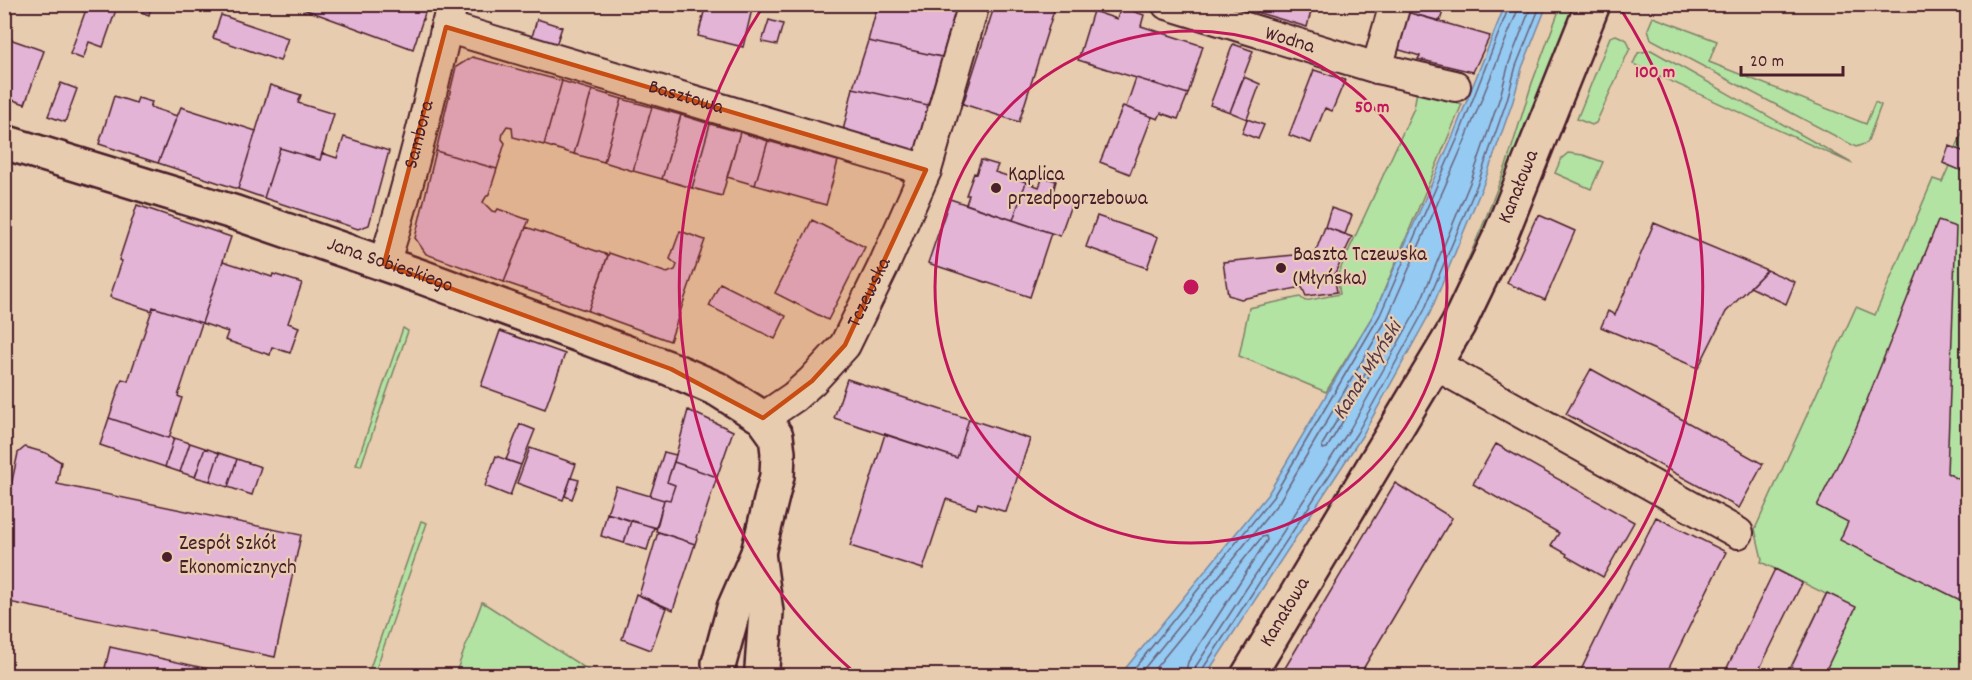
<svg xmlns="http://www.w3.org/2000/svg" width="1972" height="680" viewBox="0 0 1972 680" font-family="Dekko,sans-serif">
	<rect width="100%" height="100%" fill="#e8ccaf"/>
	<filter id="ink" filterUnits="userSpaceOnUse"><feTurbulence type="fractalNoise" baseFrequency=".0167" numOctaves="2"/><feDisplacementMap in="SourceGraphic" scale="12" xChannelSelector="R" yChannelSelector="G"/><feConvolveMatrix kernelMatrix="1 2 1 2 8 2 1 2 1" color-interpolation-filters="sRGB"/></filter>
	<g filter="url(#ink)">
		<!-- green -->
		<path fill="#b2e3a3" stroke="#7e8167" stroke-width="1.5" d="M1561 5H1574L1514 160 1463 278 1464 269 1485 220 1507 163 1532 83Z
			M1653 17 1717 41 1709 62 1866 124 1875 102 1881 105 1867 143 1856 147 1651 39 1648 29Z
			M1616 35 1627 40 1630 48 1596 123 1592 125 1577 119 1610 37Z
			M1651 50 1853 164 1633 64 1638 53Z
			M1417 91 1462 104 1375 312 1326 392 1239 356 1249 308 1300 297 1305 301 1340 294 1337 276 1414 108Z
			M1967 121V675H1787L1826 594 1761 562 1762 559 1755 529 1856 307 1875 315 1933 179 1942 182 1949 166 1943 163 1949 146 1956 148Z
			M1568 153 1583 155 1603 162 1591 189 1555 173 1561 159Z
			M403 328 408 331 361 466 356 465Z
			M421 521 427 523 375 672 369 671Z
			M482 602 596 675H455Z"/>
		<!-- water -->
		<path fill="#95caf2" stroke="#7786a2" stroke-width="1.5" d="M1505 5H1547L1522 68 1513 101 1484 183 1430 313 1362 436 1206 675H1120L1268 494 1375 312 1454 133Z"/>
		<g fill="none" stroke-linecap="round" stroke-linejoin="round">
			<!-- shore -->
			<path stroke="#68637b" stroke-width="1.5" d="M1367 371 1370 372V375L1327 448 1323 449 1322 445Z
				M1128 676 1273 497 1380 315 1459 135 1510 4
				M1138 676 1279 502 1387 319 1466 138 1517 12V4
				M1149 676 1262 537 1266 536 1267 540 1188 662 1185 676
				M1194 676 1196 666 1350 429 1418 308 1472 178 1500 97 1509 63 1532 4
				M1201 676 1202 670 1357 433 1424 311 1479 180 1507 100 1516 66 1541 4"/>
		</g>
		<!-- building -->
		<path fill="#e4b4d6" stroke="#4a1f2b" stroke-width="1.5" d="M88 4H118L103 47 89 42 83 59 70 54Z
			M120 4H152L149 15Z
			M290 4H428L413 49Z
			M706 4 753 5 743 47 698 36Z
			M878 4H958L942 57 868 41Z
			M995 4H1056L1019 122 963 104Z
			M1229 4H1313L1307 27Z
			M1405 4H1445L1440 21 1403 11Z
			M1121 7 1144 15 1141 26 1203 46 1188 94 1078 60 1093 11 1117 19Z
			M1403 11 1490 36 1473 72 1418 59 1420 56 1393 48Z
			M221 15 288 38 280 61 213 38Z
			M537 19 562 27 556 45 532 37Z
			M769 20 783 24 777 45 762 42Z
			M4 37 44 51 25 104 4 97Z
			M868 41 942 57 928 105 853 88Z
			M1233 44 1253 51 1230 112 1210 105Z
			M472 57 562 81 544 145 513 137 512 127 507 126 503 132 502 139 505 143 497 169 436 151 456 67Z
			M1314 70 1345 80 1332 111 1325 108 1311 143 1289 135Z
			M1244 77 1260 84 1247 119 1230 112Z
			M1136 78 1188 94 1178 119 1161 113 1158 119 1126 107Z
			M562 81 592 90 574 154 544 145Z
			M61 83 77 89 65 122 48 116Z
			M270 85 301 95 298 103 334 114 320 160 280 148 264 198 238 189Z
			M853 88 928 105 916 152 842 135Z
			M592 90 622 99 604 162 574 154Z
			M114 96 136 103 138 98 152 102 150 107 177 116 158 163 99 144Z
			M622 99 652 107 633 171 604 162Z
			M1123 106 1152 117 1130 174 1100 162Z
			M181 107 256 131 238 189 158 163Z
			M652 107 681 115 662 179 633 171Z
			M681 115 710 124 692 188 662 179Z
			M1247 119 1264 125 1258 139 1242 133Z
			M710 124 740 132 722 196 692 188Z
			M740 132 768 141 755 185 727 177Z
			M344 137 389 151 369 225 358 229 264 198 280 148 320 160 322 153 337 158Z
			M768 141 838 161 826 205 755 185Z
			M1949 146 1968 153 1962 171 1943 163Z
			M436 151 497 169 489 194 486 197 483 202 492 211 496 212 498 209 529 220 504 282 426 254 415 238Z
			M981 160 998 165 995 172 1026 182 1013 220 966 204 969 195H966L974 173 976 174Z
			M1043 177 1056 181 1053 192 1073 199 1060 236 1013 220 1026 182 1039 187Z
			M950 199 1051 233 1030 297 928 263Z
			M137 205 231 237 202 323 153 307 152 311 110 297 122 261 119 260Z
			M1331 208 1352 215 1345 234 1325 227Z
			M1539 215 1575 231 1545 300 1507 283 1536 218 1537 219Z
			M1097 216 1158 237 1147 268 1086 247Z
			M812 220 865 247 828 320 775 293Z
			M1938 221 1956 227 1947 473 1968 484V594L1964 602 1840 540 1848 522 1817 506 1856 428Z
			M1654 223 1767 270 1726 312 1698 368 1601 327 1608 311 1615 315Z
			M526 227 608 255 588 311 504 282Z
			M1325 227 1352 237 1334 275 1337 292 1306 296 1302 287 1241 299 1228 295 1223 262 1315 253Z
			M680 231 705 240 670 341 588 311 609 253 667 273 675 270 677 265 670 259Z
			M223 261 272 277 273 274 302 283 288 323 299 327 290 353 272 347 270 355 225 340 228 332 202 323Z
			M1767 270 1795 282 1786 304 1750 287Z
			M720 283 786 316 775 339 709 306Z
			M153 307 202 323 178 396 182 398 169 438 109 418 122 379 128 381Z
			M500 331 565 354 545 409 481 386Z
			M1591 369 1763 464 1739 508 1566 414Z
			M847 379 969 419 957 458 834 418Z
			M688 410 733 431 717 477 674 462Z
			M109 418 169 438 170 436 174 438 165 467 100 445Z
			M969 419 1030 439 1006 512 978 503 976 509 946 499 923 569 850 546 885 434 957 458Z
			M520 424 535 430 521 465 506 460Z
			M174 438 190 443 180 472 165 467Z
			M190 443 205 448 195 477 180 472Z
			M1496 444 1634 522 1603 577 1566 556 1567 554 1551 545 1559 533 1473 484Z
			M25 447 46 453 61 462 57 484 301 535 275 657 4 601V485L11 486 18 453Z
			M205 448 219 453 210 481 195 477Z
			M530 448 576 464 563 500 517 483Z
			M664 452 676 455 667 482 675 485 670 500 665 499 664 500 650 496Z
			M219 453 237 459 228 487 210 481Z
			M496 456 521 465 510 496 485 486Z
			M237 459 261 467 252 495 228 487Z
			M674 462 717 477 695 544 656 531 664 500 665 499 670 500 675 485 667 482Z
			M571 478 579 480 572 499 565 496Z
			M1395 483 1452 518 1359 676H1286L1282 673Z
			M616 486 664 500 656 528 607 513Z
			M607 513 631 521 624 543 601 536Z
			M1656 517 1726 552 1665 676H1578Z
			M631 521 654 527 647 550 624 543Z
			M658 532 695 544 673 610 639 595Z
			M1775 569 1802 583 1756 676H1723Z
			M1827 593 1856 607 1823 676H1787Z
			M636 594 666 608 651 650 622 639Z
			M110 647 213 670 212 676H137L105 668Z"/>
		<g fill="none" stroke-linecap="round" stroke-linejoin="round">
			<!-- street casing -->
			<g stroke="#4a1f2b" stroke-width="34">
				<g id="street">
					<path id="s1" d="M1167 4 1377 68 1455 86"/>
					<path id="s2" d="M446 27 926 170"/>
					<path d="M1377 68 1395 4"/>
					<path id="s3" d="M384 264C411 179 432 91 452 4"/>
					<path d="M1436 365 1738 533"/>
					<path id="s4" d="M763 418 794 397 812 381 845 345 884 265 926 170 974 4"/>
				</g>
			</g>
			<!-- secondary casing -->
			<g stroke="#4a1f2b" stroke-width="38">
				<g id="secondary">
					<path id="s5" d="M4 142 236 213 422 277 671 369 717 389 763 418 776 436 778 453 777 476 758 553 734 608 719 663"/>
					<path d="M758 553 766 612 762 668"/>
					<path id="s6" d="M1248 676 1458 325 1499 239 1593 4"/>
				</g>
			</g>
			<!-- street -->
			<use href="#street" stroke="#e8ccaf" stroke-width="30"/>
			<!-- secondary -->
			<use href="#secondary" stroke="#e8ccaf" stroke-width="33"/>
		</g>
	</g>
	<!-- marked area -->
	<path fill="#c84d12" fill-opacity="0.2" stroke="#c84d12" stroke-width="4.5" stroke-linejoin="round" d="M446 27 926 170 845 345 812 381 763 418 671 369 384 264Z"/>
	<!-- distance rings -->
	<g fill="none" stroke="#c2185b" stroke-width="3">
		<circle cx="1191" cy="287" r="256"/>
		<path d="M855 673A512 512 0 0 1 762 8M1620 8A512 512 0 0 1 1527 673"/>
	</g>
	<!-- markers -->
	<g fill="#4a1f2b" stroke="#e8ccaf" stroke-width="2">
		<circle cx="996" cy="188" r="6"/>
		<circle cx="1281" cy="268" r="6"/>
		<circle cx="167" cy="557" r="6"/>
	</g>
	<g text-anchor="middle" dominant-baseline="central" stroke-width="4.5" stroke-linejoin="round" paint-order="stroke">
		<!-- street labels -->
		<g font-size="21" fill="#4a1f2b" stroke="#e8ccaf">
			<text stroke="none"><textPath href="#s1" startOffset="128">Wodna</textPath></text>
			<text stroke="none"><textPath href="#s2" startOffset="250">Basztowa</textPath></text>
			<text stroke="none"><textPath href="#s3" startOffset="134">Sambora</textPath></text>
			<text stroke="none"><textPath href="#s6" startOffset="560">Kanałowa</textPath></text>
			<text stroke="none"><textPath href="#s5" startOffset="405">Jana Sobieskiego</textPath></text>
			<text stroke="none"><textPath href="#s4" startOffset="168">Tczewska</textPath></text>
			<text stroke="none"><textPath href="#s6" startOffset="74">Kanałowa</textPath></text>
		</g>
		<!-- poi labels -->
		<g font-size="21" fill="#4a1f2b" stroke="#e8ccaf" text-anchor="start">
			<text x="1008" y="176">Kaplica<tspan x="1008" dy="24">przedpogrzebowa</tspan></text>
			<text x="1293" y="256">Baszta Tczewska<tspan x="1293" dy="24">(Młyńska)</tspan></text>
			<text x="179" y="545">Zespół Szkół<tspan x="179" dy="24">Ekonomicznych</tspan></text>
		</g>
		<!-- water labels -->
		<g font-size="22" font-style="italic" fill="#553949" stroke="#e8ccaf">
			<text transform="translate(1368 371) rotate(-58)">Kanał Młyński</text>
		</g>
	</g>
	<circle cx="1191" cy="287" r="9" fill="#c2185b" stroke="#e8ccaf" stroke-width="3"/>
	<g font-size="18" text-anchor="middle" font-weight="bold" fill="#c2185b" stroke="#e8ccaf" stroke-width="4.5" stroke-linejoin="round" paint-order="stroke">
		<text x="1655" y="77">100 m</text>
		<text x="1372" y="112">50 m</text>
	</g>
	<!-- margin -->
	<rect width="1972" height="680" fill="none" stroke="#e8ccaf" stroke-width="24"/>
	<rect x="12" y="12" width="1948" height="656" fill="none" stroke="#4a1f2b" stroke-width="2" filter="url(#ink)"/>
	<!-- scale -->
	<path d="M1741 66v9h102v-9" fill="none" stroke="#4a1f2b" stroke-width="3"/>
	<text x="1750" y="66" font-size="18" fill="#4a1f2b" stroke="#e8ccaf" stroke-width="4.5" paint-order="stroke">20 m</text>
</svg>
